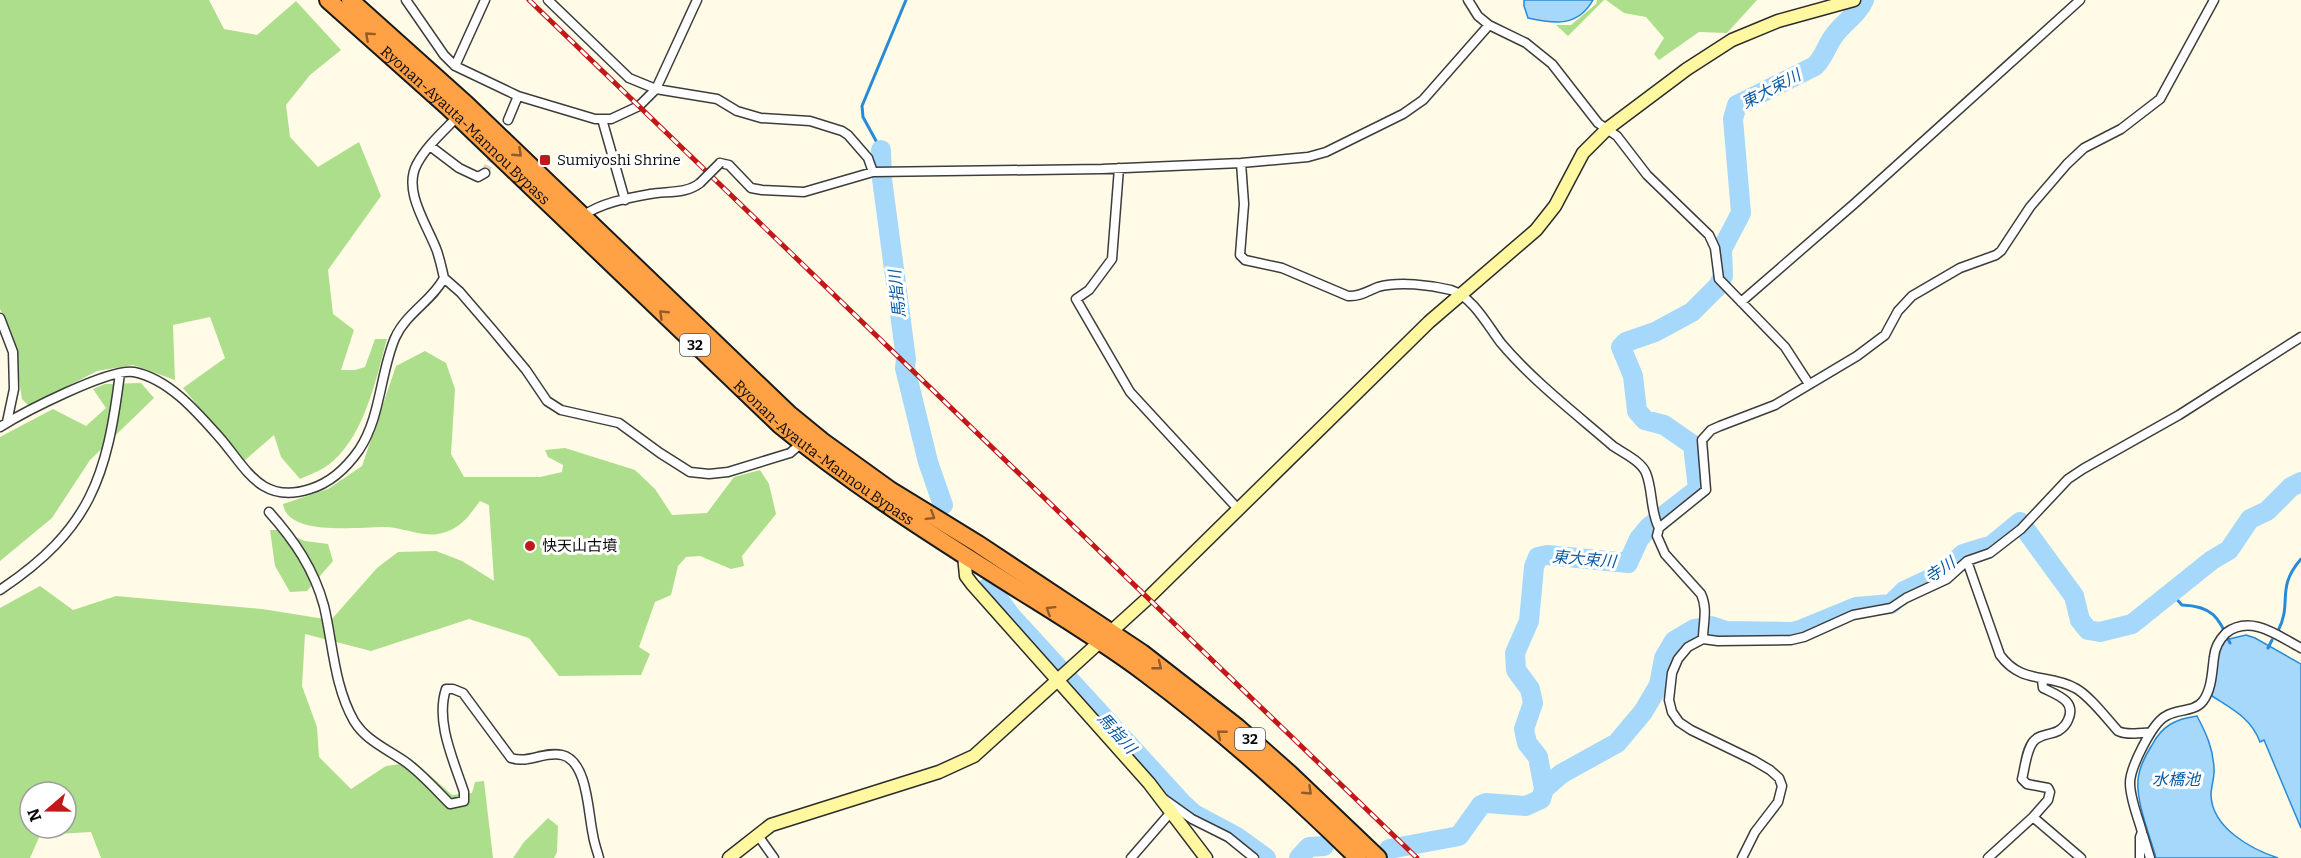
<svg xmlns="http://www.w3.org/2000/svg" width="2301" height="858" viewBox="0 0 2301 858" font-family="Bitter,'Noto Sans JP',serif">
	<rect width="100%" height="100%" fill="#fffbe6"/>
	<!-- forest -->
	<path fill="#adde8b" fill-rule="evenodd" d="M0 0H209L224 29 257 35 296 1 341 50 310 75 286 105 290 137 318 167 359 142 381 196 328 270 333 314 354 330 341 370H355L365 367 375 339H387C376 379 365 433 333 461 325 469 311 474 300 479L281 457 274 435 244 461 183 388 225 358 210 317 173 325 175 380 133 365 97 371 29 406 22 399 12 334 0 309Z
		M1597 0H1604L1568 36 1556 25H1571L1596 4Z
		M1606 0H1757L1727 33 1699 32 1659 60 1654 54 1664 38 1646 17 1624 13Z
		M425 351 446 363 455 389 451 454 464 477H540L562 472 563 465 548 457 545 450 565 448 635 470 655 489 672 515 707 513 734 477 760 470 769 484 776 514 742 556 744 566 731 569 700 556 686 557 678 566 671 595 655 602 639 647 650 654 641 675 559 676 529 638 469 619 371 651 305 634 302 686 317 727 319 757 351 789 386 766 415 762 452 795 472 793 475 782 484 781 493 858H101L91 832 40 835 30 858H0V608L40 586 73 610 116 596 262 609 331 620 377 568 398 552 436 551 462 561 494 581 489 505 480 501C467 518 461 529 438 534 425 537 402 528 387 527 362 526 288 538 283 504L328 489 362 466 396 366ZM30 792H66V828H30Z
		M141 383 154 398 90 460 52 518 0 561V437L53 409 86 426 106 408 93 389 105 384Z
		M270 530H278L305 541 328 544 333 561 307 591 290 592 275 566Z
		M548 818 558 826 557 852 554 858H513L524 842Z"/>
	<!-- water -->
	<path fill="#a6d8fb" stroke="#278bd8" stroke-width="1.5" d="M1524 0H1593C1578 27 1555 24 1528 18L1524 6Z
		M2246 635 2255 638 2301 664V828L2264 740 2260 742C2251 718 2232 709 2212 696L2219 649 2225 640Z
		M2197 716C2206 733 2213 748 2214 768 2215 777 2211 786 2211 795 2212 828 2251 849 2278 858H2156C2150 836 2136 802 2138 780 2139 767 2145 756 2152 745 2162 726 2175 719 2197 716Z"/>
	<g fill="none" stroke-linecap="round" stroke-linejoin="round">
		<!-- stream -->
		<path stroke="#278bd8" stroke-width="3" d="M881 150 863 117 862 106 906 0
			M2171 593 2182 605C2212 606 2219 617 2230 643
			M2278 631C2293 602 2275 589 2301 559
			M2268 648 2272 640"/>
		<!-- river -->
		<path stroke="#a6d8fb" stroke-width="20" d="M881 150 882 179 906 359 905 368 928 462 943 505
			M989 586 1011 616 1182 803 1194 814 1237 837 1266 858
			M1544 789 1561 774 1617 743 1643 712 1659 685 1664 658 1674 641 1694 629 1711 626 1726 631 1792 632 1800 630 1856 607 1891 604 1904 591 1940 574 1963 554 1992 545 2020 522 2074 596 2080 620 2088 630 2100 632 2132 624 2212 560 2229 550 2250 519 2267 511 2291 487 2301 482
			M1389 849 1459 836 1481 805 1486 803 1526 806 1541 799 1544 789 1538 757 1527 743 1524 729 1533 703 1530 689 1516 670 1515 653 1529 621 1534 567 1538 557 1547 555 1628 563 1639 539 1649 527 1698 489 1693 445 1664 425 1645 420 1637 411 1633 376 1621 347 1626 342 1655 332 1692 312 1718 286 1723 276 1722 249 1741 213 1733 119 1737 105 1815 66C1824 57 1826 47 1833 37 1842 23 1857 16 1864 0
			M1299 858 1309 847 1324 846"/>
		<!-- street-tunnel -->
		<path stroke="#dad7c5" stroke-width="8" stroke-dasharray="8 4" stroke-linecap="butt" d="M485 173 495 151"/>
		<!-- street casing -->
		<g stroke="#3d3d3d" stroke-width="11">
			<path id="street" d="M406 0 444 55 455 66
				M485 0 455 66 518 96 595 119H611L639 106 656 89 697 0
				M548 0 629 78 656 89 717 99 737 111 761 118 810 121 842 131 848 135 868 158 873 172
				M1468 0 1478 16 1489 25 1526 43 1552 64 1598 123 1617 136 1647 175 1709 235 1715 248 1719 279 1785 347 1809 384
				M602 119 625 200
				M508 120 518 96
				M430 146 459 168 478 177 485 173
				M720 163 729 165 751 188 762 190 804 192 873 172 1102 169 1241 163 1308 157 1326 152 1403 114 1423 100 1489 25
				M1241 163 1244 204 1240 255 1245 260 1282 268 1348 296C1359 297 1368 291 1378 287 1399 281 1430 285 1451 290 1473 297 1488 326 1501 343 1534 382 1575 413 1613 446 1623 453 1641 461 1646 473 1653 490 1650 511 1659 528
				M1119 168 1112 259 1089 290 1076 299 1130 392 1238 509
				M583 216C600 203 628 198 650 194 667 191 686 194 700 183
				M444 278 460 292 491 328 526 370 547 401 561 410 619 423 660 453 690 472 709 474 728 472 790 453 803 442
				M1741 302 1854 204 2080 0
				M0 318 13 352 14 389 7 422
				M0 427C24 412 109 368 134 372 169 379 197 412 220 438 246 468 261 505 310 489 330 483 347 467 359 450 381 417 380 373 395 338 406 313 432 301 444 278 442 269 440 260 437 251 428 226 402 191 417 164 427 145 445 130 459 115
				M269 512C294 540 314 569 324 606 333 644 334 686 354 721 366 741 389 750 407 763 423 775 436 790 450 804L464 801V792C454 761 435 722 446 689H453L463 693 511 758C529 764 544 751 562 755 588 761 588 814 593 835 594 843 597 850 599 858
				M1967 561 2000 655C2022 685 2048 673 2075 688 2089 695 2107 719 2118 731 2128 736 2139 732 2150 733
				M0 590C91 529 107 477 120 373
				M1703 639C1703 623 1708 609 1701 594L1665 554 1657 536 1659 528 1706 490 1702 440 1711 430 1720 426 1775 405 1857 356 1885 335 1898 311 1912 296 1960 268 1996 255 2001 251 2030 207 2067 164 2084 148 2121 129 2160 99 2214 0
				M1164 799 1192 819 1228 837 1254 858
				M2033 817 2048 800 2050 792 2048 788 2027 784 2022 779C2025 768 2026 751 2033 742 2039 734 2050 735 2058 731 2063 728 2066 725 2068 720 2077 701 2057 695 2043 688L2042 680
				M757 834 774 858
				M2143 835 2150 858
				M1131 858 1171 812
				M1742 858 1755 832 1778 802 1782 786 1779 778 1770 770 1753 760 1691 730 1679 722 1672 712 1669 700 1672 673 1678 659 1688 647 1703 639 1718 641 1791 640 1804 637 1853 615 1891 608 1906 598 1947 579 1967 561 1990 553 2021 529 2068 479 2083 469 2179 415 2301 337
				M1988 858 2033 817 2081 858
				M2140 858V837L2142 832C2138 817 2130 799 2130 783 2130 768 2152 723 2166 716 2177 709 2195 712 2203 701 2212 689 2212 671 2214 657 2215 647 2219 640 2226 633 2251 614 2278 636 2301 648"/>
		</g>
		<!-- secondary casing -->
		<g stroke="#2c2c2c" stroke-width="15">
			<path id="secondary" d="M964 555 966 576 972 584 1149 783 1206 858
				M729 858 771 825 939 772 974 756 1147 599 1429 322 1536 230 1555 206 1583 153 1607 129 1687 69 1732 40 1778 21 1854 0"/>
		</g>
		<!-- highway casing -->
		<g stroke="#1b1b1b" stroke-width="20">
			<g id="highway">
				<path id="s1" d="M328 0 448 107 780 425C852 484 930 534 1008 583 1054 612 1101 640 1145 673 1220 729 1291 792 1358 858"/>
				<path d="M350 0 467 105 789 414 822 441 890 490 978 544 1142 653 1237 727 1290 774 1378 858"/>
			</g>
		</g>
		<!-- street -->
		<use href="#street" stroke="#fff" stroke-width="8"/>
		<!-- secondary -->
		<use href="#secondary" stroke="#fff8a1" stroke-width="12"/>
		<!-- highway -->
		<use href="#highway" stroke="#ffa144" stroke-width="16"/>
		<!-- rail casing -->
		<g stroke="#c31819" stroke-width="5">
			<path id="rail" d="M529 0 1417 858"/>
		</g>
		<!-- rail -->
		<use href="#rail" stroke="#fff" stroke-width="3" stroke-dasharray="9" stroke-linecap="butt"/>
		<!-- street-bridge casing -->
		<g stroke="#3d3d3d" stroke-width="11" stroke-linecap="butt">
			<path id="street-bridge" d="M700 183 720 163"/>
		</g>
		<!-- street-bridge -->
		<use href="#street-bridge" stroke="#fff" stroke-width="8"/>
	</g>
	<!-- one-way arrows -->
	<defs><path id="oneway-chevron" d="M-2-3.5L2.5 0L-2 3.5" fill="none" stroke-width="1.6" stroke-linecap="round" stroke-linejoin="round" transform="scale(1.5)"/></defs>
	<g stroke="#915d2a">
		<use href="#oneway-chevron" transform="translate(369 36) rotate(-138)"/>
		<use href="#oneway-chevron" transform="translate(518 153) rotate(43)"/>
		<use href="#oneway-chevron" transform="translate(663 314) rotate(-136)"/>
		<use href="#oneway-chevron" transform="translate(931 516) rotate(32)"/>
		<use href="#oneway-chevron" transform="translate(1050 610) rotate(-148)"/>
		<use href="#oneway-chevron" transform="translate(1158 666) rotate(38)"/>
		<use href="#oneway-chevron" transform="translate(1221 734) rotate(-141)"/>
		<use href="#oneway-chevron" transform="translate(1308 791) rotate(43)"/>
	</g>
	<!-- markers -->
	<g fill="#c31819" stroke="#fff" stroke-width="2">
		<rect x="539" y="154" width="12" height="12" rx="3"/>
		<circle cx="530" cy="546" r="6"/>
	</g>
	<g text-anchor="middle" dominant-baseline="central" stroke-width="6" stroke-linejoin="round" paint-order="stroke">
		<!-- shield labels -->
		<g fill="#fff" stroke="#545454" stroke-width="1.5">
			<rect x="680" y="334" width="30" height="22" rx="4.5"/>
			<rect x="1235" y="728" width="30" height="22" rx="4.5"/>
		</g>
		<g font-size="14" font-weight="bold" fill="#0a0a0a">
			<text x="695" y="345">32</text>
			<text x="1250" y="739">32</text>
		</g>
		<!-- street labels -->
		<g font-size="15" fill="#0a0a0a" stroke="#fff">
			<text stroke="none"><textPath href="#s1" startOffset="186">Ryonan-Ayauta-Mannou Bypass</textPath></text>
			<text stroke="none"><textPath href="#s1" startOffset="672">Ryonan-Ayauta-Mannou Bypass</textPath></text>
		</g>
		<!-- poi labels -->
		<g font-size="15" fill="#0a0a0a" stroke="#fff" text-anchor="start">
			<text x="557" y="160">Sumiyoshi Shrine</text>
			<text x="542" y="546">快天山古墳</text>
		</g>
		<!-- water labels -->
		<g font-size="16" font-style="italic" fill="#0b5ba4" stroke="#fff">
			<text transform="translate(1771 89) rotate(-28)">東大束川</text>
			<text transform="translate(897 294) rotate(-96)">馬指川</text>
			<text transform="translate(1584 559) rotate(5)">東大束川</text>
			<text transform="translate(1940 570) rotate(-34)">寺川</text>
			<text transform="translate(1117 733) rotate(48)">馬指川</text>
			<text x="2176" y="779">水橋池</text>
		</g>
	</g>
	<!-- north arrow -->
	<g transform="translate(48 810) rotate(250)"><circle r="28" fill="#ffffff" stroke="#9d9d9d" stroke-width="1.5"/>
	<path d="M0-4.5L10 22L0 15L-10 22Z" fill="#c31819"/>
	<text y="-9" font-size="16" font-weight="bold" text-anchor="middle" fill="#0a0a0a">N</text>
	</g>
</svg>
